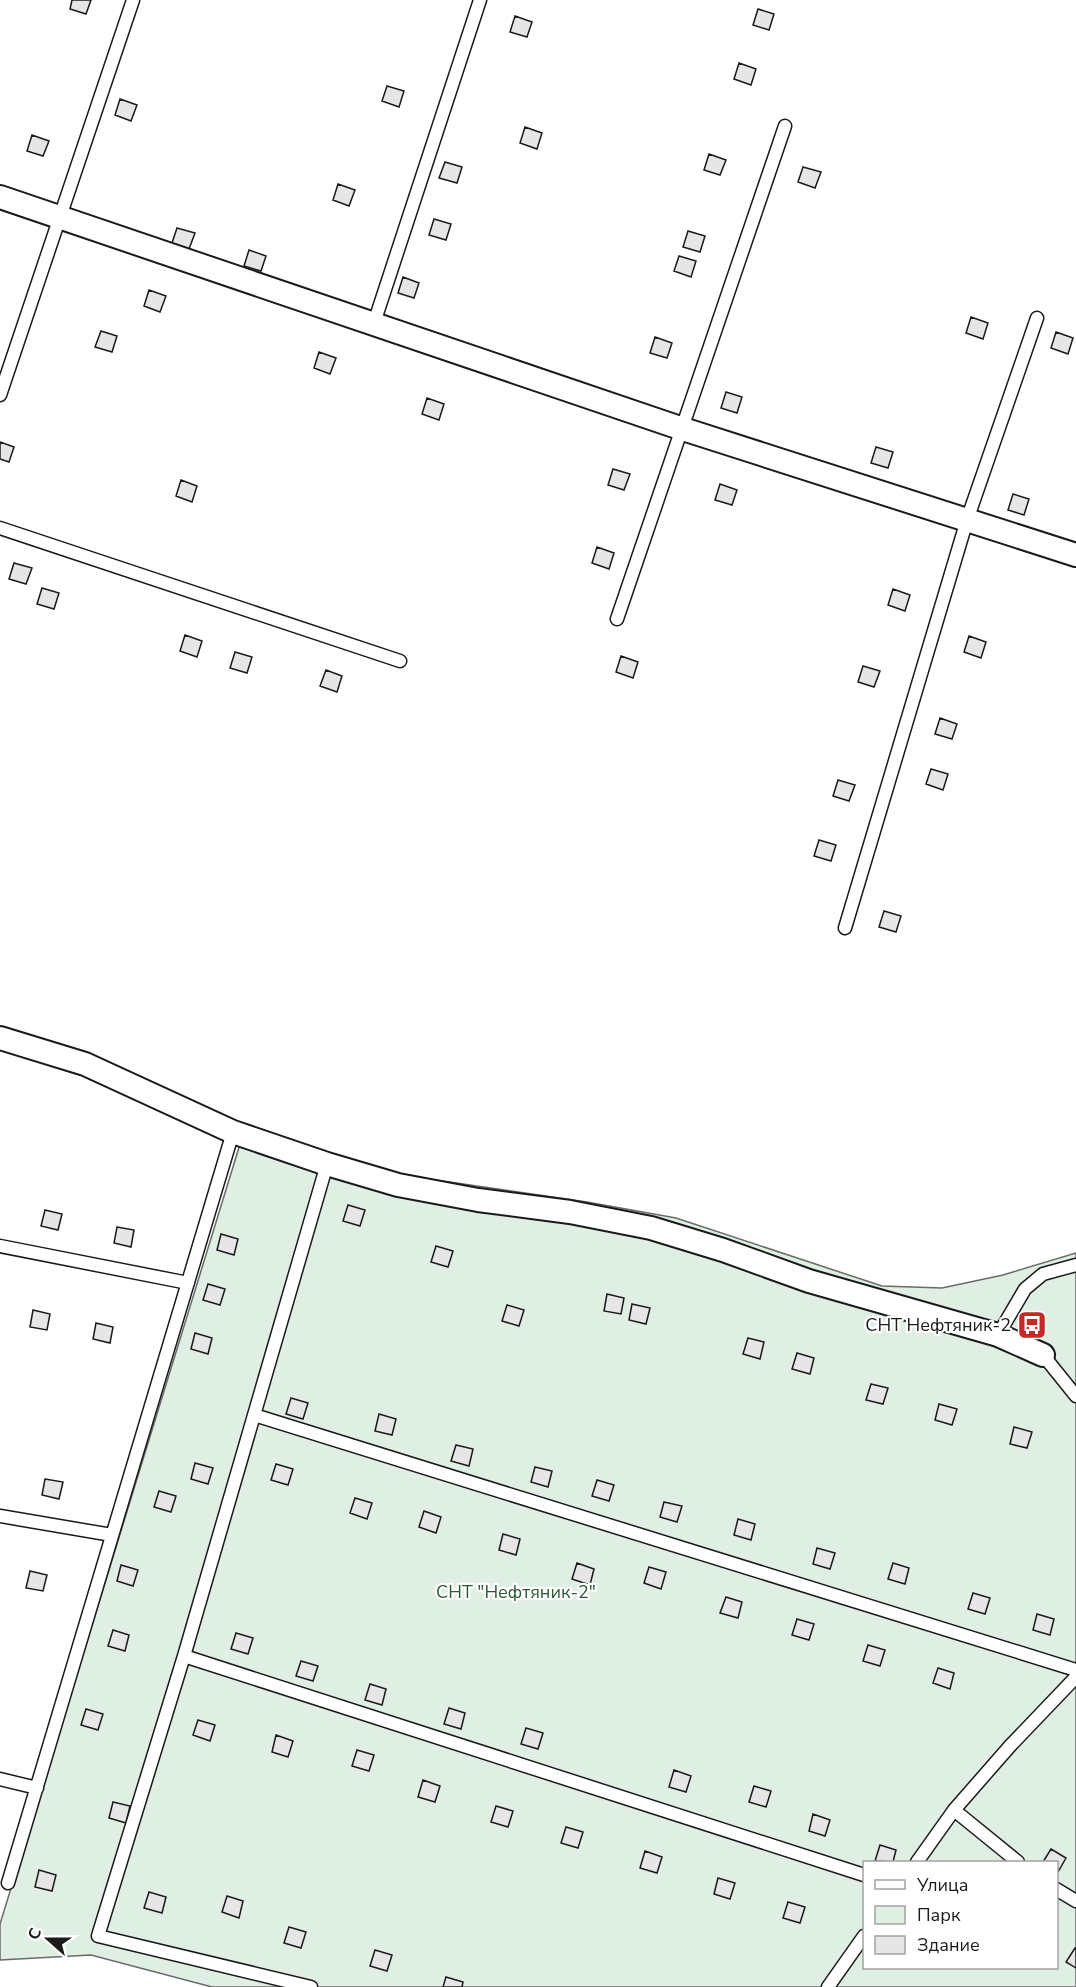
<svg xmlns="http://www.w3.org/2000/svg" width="1076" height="1987" viewBox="0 0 1076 1987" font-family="'Nunito Sans',sans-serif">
	<rect width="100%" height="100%" fill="#fff"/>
	<!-- green -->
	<path fill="#e0efe3" stroke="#6a6a6a" stroke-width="1.5" fill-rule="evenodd" d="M245 1128 401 1175 587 1202 676 1218 882 1286 942 1288 1003 1275 1076 1253V1987H212L91 1955 0 1960V1924ZM864 1862H1056V1968H864Z"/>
	<!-- building -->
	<path fill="#e6e6e6" stroke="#1a1a1a" stroke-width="1.5" d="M72 0H91L86 14 70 9Z
		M758 9 774 14 769 30 753 25Z
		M515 16 532 22 527 37 510 32Z
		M739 63 756 69 751 85 734 79Z
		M387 86 404 91 399 107 382 101Z
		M120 99 137 105 131 121 115 115Z
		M525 127 542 133 537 149 520 143Z
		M32 135 49 141 43 156 27 151Z
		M709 154 726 160 720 175 704 170Z
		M445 162 462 167 457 183 439 178Z
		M803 167 821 172 815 188 798 182Z
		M338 184 355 190 349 206 333 200Z
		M434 219 451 224 446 240 429 235Z
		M177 228 195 233 189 249 172 243Z
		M688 231 705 236 700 252 683 247Z
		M249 250 266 256 261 271 244 266Z
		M679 256 696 261 691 277 674 271Z
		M403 277 419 283 414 298 398 293Z
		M149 290 166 296 160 312 144 306Z
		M971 317 988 323 983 339 966 333Z
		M101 331 117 336 112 352 95 347Z
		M1056 332 1073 338 1068 354 1051 348Z
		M655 337 672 343 667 358 650 353Z
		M319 352 336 358 330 374 314 368Z
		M726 392 742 397 737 413 721 408Z
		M427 398 444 404 439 420 422 414Z
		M0 442 14 447 9 462 0 459Z
		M876 447 893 452 888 468 871 463Z
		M613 469 630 474 624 490 608 485Z
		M181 480 197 486 192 502 176 496Z
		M720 484 737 490 732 505 715 500Z
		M1013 494 1029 499 1024 515 1008 510Z
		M597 547 614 553 609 569 592 563Z
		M14 563 32 568 26 584 9 579Z
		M42 588 59 593 54 609 37 604Z
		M893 589 910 595 905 611 888 605Z
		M185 635 202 641 197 657 180 651Z
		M969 636 986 642 981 658 964 652Z
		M235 652 252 657 247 673 230 668Z
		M621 656 638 662 633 678 616 672Z
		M863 666 880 671 874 687 858 682Z
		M326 670 342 676 337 692 320 686Z
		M940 718 957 724 952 739 935 734Z
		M931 769 948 774 943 790 926 784Z
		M838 780 855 785 849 801 833 796Z
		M819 840 836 845 831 861 814 856Z
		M884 911 901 916 896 932 879 927Z
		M348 1205 365 1210 360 1226 343 1221Z
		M45 1210 62 1214 58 1230 41 1226Z
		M117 1227 134 1230 131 1247 114 1243Z
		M221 1234 238 1239 234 1255 217 1250Z
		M436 1246 453 1251 448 1267 431 1262Z
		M208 1284 225 1289 220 1305 203 1300Z
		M607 1294 624 1298 621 1314 604 1311Z
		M632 1304 650 1308 646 1324 629 1320Z
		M507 1305 524 1310 519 1326 502 1321Z
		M33 1310 50 1314 47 1330 30 1327Z
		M96 1323 113 1327 110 1343 93 1339Z
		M195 1333 212 1338 208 1354 191 1349Z
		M748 1338 764 1342 760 1359 743 1354Z
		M797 1353 814 1358 810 1374 792 1369Z
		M871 1384 888 1388 883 1404 866 1400Z
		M291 1398 308 1403 303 1419 286 1414Z
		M939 1404 957 1409 952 1425 935 1420Z
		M379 1414 396 1419 392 1435 375 1431Z
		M1014 1427 1032 1432 1027 1448 1010 1444Z
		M456 1445 473 1449 469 1466 451 1461Z
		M195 1463 213 1468 208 1484 191 1479Z
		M276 1464 293 1469 288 1485 271 1480Z
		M535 1467 552 1471 548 1487 531 1482Z
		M45 1479 63 1482 59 1499 42 1495Z
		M597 1480 614 1485 609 1501 592 1496Z
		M159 1491 176 1496 171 1512 154 1507Z
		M355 1498 372 1503 367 1519 350 1513Z
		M664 1502 682 1506 677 1522 660 1517Z
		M424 1511 441 1517 436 1533 419 1527Z
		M738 1519 755 1524 751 1540 734 1535Z
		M503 1534 520 1539 516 1555 499 1550Z
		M817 1548 835 1553 830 1569 813 1564Z
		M577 1563 594 1569 590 1585 572 1579Z
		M893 1563 909 1568 905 1584 888 1579Z
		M121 1565 138 1570 133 1586 117 1581Z
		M649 1567 666 1572 661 1589 644 1583Z
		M30 1571 47 1575 43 1591 26 1588Z
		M973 1593 990 1598 985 1614 968 1609Z
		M726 1597 742 1602 738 1618 720 1613Z
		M1037 1614 1054 1619 1050 1635 1033 1630Z
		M797 1619 814 1624 809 1640 792 1635Z
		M113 1630 129 1635 125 1651 108 1646Z
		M236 1633 253 1638 248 1654 231 1649Z
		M868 1645 885 1650 880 1666 863 1661Z
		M301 1661 318 1666 313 1681 296 1676Z
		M938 1668 954 1673 950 1689 933 1683Z
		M370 1684 386 1689 382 1705 365 1700Z
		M449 1708 465 1713 461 1729 444 1724Z
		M86 1709 103 1714 98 1730 81 1725Z
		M198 1720 215 1725 210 1741 193 1735Z
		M526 1728 543 1733 538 1749 521 1744Z
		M276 1735 293 1741 288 1757 272 1752Z
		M357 1750 374 1755 369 1771 352 1766Z
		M674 1770 691 1776 686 1792 669 1787Z
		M423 1780 440 1786 435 1802 418 1797Z
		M754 1786 771 1791 766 1807 749 1802Z
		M113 1802 130 1806 126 1823 109 1818Z
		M496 1806 513 1811 508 1827 491 1822Z
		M813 1814 830 1820 825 1836 809 1831Z
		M566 1827 583 1832 578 1848 561 1843Z
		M880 1845 896 1850 893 1862 875 1861Z
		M1051 1849 1066 1858 1058 1872 1056 1862H1043Z
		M645 1851 662 1857 657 1873 640 1868Z
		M39 1870 56 1875 52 1891 35 1887Z
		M718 1878 735 1883 730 1899 714 1894Z
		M149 1892 166 1897 162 1913 144 1908Z
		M227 1896 243 1901 239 1918 222 1912Z
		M788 1902 805 1907 800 1923 783 1918Z
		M289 1927 306 1932 301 1948 284 1943Z
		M1075 1948H1076V1968L1066 1962Z
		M375 1950 392 1955 387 1971 370 1966Z
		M446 1977 463 1982 462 1987H443Z"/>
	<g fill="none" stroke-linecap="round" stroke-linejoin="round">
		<!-- lane casing -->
		<g stroke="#1a1a1a" stroke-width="15">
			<path id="lane" d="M374 323 480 0
				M0 395 133 0
				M0 528 400 661
				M617 619 785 126
				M845 928 967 520 1037 318
				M0 1246 188 1283
				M998 1335 1025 1289 1043 1274 1076 1265
				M1043 1355 1076 1396
				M254 1415 1076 1670
				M0 1516 112 1535
				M184 1656 864 1875
				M0 1779 37 1788
				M954 1810 1018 1862
				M917 1862 954 1810 1010 1746 1076 1677
				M8 1883 233 1132
				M1056 1889 1076 1901
				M311 1987 98 1936 184 1656 327 1164
				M828 1987 864 1936"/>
		</g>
		<!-- street casing -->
		<g stroke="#1a1a1a" stroke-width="26">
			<path id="street" d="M0 197 683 429 1076 555
				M0 1038 85 1064 233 1132 327 1164 398 1185 478 1200 570 1212 651 1228 723 1250 809 1281 998 1335 1043 1355"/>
		</g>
		<!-- lane -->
		<use href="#lane" stroke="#fff" stroke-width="12"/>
		<!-- street -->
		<use href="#street" stroke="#fff" stroke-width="22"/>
	</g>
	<!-- icons -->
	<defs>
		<g id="bus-square" transform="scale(1.5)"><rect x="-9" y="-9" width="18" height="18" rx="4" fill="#c62828" stroke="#fff"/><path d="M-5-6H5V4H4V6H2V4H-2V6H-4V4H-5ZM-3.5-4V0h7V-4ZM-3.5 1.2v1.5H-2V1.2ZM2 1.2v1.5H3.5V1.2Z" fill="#fff"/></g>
	</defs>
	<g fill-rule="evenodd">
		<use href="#bus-square" x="1032" y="1325"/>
	</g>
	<g text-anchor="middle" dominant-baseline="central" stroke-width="4.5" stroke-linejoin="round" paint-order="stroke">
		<!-- poi labels -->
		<g font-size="18" fill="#1a1a1a" stroke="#fff" text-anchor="end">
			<text x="1011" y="1325">СНТ Нефтяник-2</text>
		</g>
		<!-- park labels -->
		<g font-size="18" fill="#2b5a34" stroke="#fff">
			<text x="516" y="1592">СНТ "Нефтяник-2"</text>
		</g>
	</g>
	<!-- legend -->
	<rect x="863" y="1861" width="195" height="108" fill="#ffffff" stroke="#a3a3a3" stroke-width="1.5"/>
	<rect x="875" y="1880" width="30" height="9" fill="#ffffff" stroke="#a3a3a3" stroke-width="1.5"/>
	<text x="917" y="1891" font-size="18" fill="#1a1a1a">Улица</text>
	<rect x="875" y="1906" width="30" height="18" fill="#e0efe3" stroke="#a3a3a3" stroke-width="1.5"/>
	<text x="917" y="1921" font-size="18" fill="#1a1a1a">Парк</text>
	<rect x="875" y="1936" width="30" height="18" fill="#e6e6e6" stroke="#a3a3a3" stroke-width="1.5"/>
	<text x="917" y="1951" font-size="18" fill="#1a1a1a">Здание</text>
	<!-- north arrow -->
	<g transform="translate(48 1939) rotate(291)" stroke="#ffffff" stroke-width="4.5" paint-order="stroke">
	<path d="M0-4.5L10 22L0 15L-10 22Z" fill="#1a1a1a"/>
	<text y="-9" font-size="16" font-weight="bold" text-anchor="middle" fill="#1a1a1a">С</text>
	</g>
</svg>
